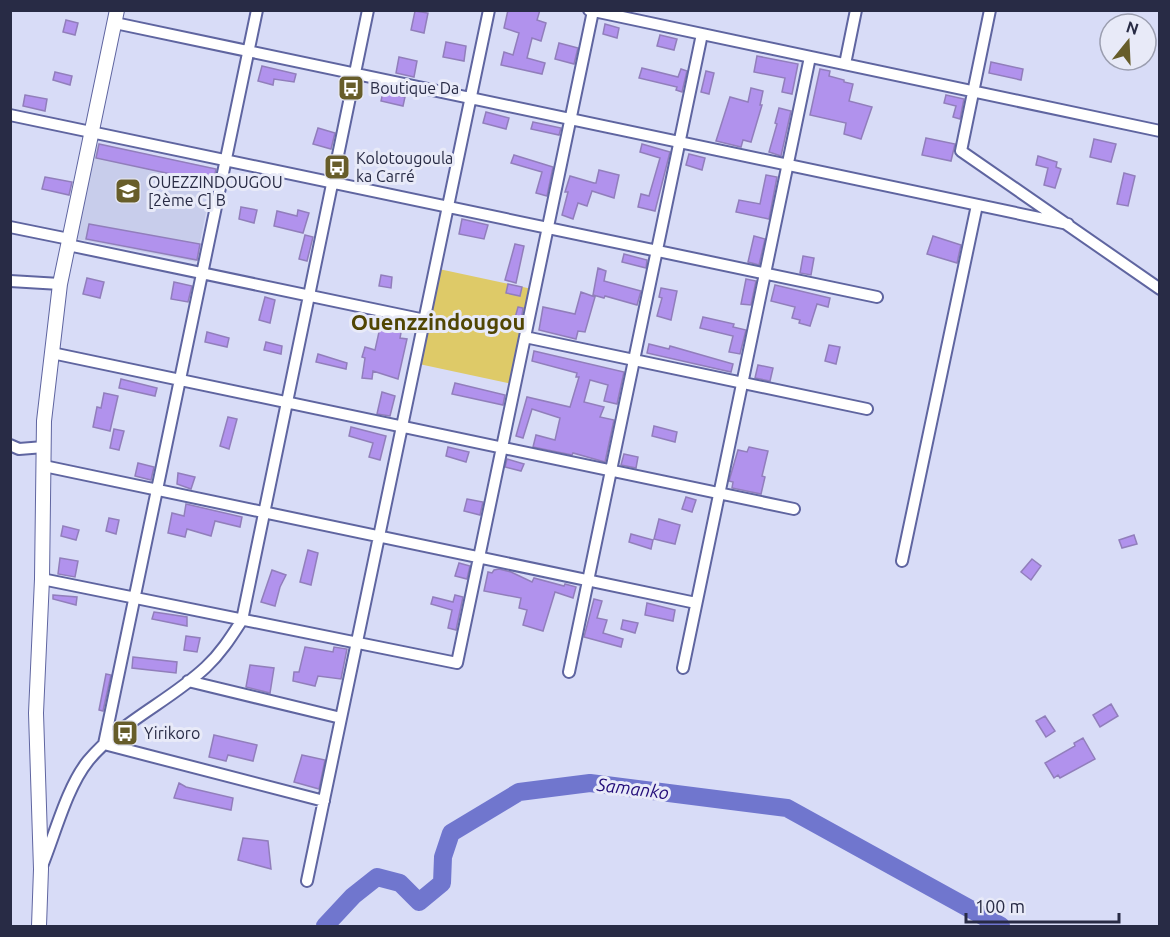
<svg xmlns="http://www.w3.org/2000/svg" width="1170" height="937" viewBox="0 0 1170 937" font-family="Ubuntu,sans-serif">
	<rect width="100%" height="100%" fill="#d8dcf7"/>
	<!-- built -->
	<path fill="#c8cdeb" d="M96 144 215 168 196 262 77 239Z"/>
	<!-- green -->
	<path fill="#deca68" d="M439 269 532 289 512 384 419 364Z"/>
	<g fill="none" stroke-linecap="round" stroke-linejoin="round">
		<!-- river -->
		<path stroke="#7076ce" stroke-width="18" d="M325 926 353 896 377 877 400 883 419 902 442 883 443 857 451 833 519 792 590 783 787 808 1001 926"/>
	</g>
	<!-- building -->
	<path fill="#b192ed" stroke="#917ebb" stroke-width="1.5" d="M508 10H540L537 20 546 23 541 41 532 38 527 58 545 63 542 74 501 65 504 52 513 55 519 33 504 28Z
		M415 11 428 13 424 33 411 30Z
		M66 20 78 23 75 35 63 32Z
		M605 24 619 28 617 38 603 34Z
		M660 35 677 39 674 50 657 46Z
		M446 42 466 46 464 61 443 57Z
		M559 43 578 48 574 64 555 59Z
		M757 56 798 64 792 94 782 92 785 78 754 72Z
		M399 57 417 61 414 77 396 73Z
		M991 62 1023 69 1021 80 989 73Z
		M262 66 296 74 294 82 274 79 273 85 258 81Z
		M642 68 678 77 681 69 687 71 682 92 676 90 677 87 639 78Z
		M820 69 830 71 829 76 844 80V82L853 84 849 101 872 107 861 139 844 134 846 123 810 115Z
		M706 71 714 73 709 94 701 92Z
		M55 72 72 76 70 85 53 80Z
		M751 88 763 91 760 105H762L751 142 743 140 741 147 716 141 730 97 748 102Z
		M383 92 405 97 403 106 381 101Z
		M25 95 47 99 45 111 23 106Z
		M946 95 964 99 960 119 953 117 956 106 944 103Z
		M779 108 791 111 781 156 769 152 777 124 775 123Z
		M486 112 509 118 506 129 483 123Z
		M533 122 561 128 559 135 531 129Z
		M318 128 335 133 331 149 313 144Z
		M926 138 955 144 951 161 922 155Z
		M1094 139 1116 144 1111 162 1090 157Z
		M99 144 216 169 213 183 96 158Z
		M642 144 670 152 655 211 638 207 641 194 649 196 660 158 640 152Z
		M689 154 705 158 702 170 686 165Z
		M514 155 553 167 547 196 536 193 542 172 511 163Z
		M1038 156 1057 162 1056 167 1061 169 1055 188 1044 185 1048 168 1036 165Z
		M599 170 619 175 614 198 592 191 587 206 578 203 573 219 562 215 568 192H565L570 176 594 183H596Z
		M1124 173 1135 176 1128 206 1117 204Z
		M766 175 777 177 769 219 736 212 739 200 760 204Z
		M45 177 72 182 69 195 42 189Z
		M241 207 257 210 254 223 239 219Z
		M298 210 309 213 303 233 274 226 277 211 297 216Z
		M462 219 488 225 484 239 459 234Z
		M89 224 200 244 197 260 86 239Z
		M305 235 313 237 307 261 299 259Z
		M754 236 765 239 759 265 748 262Z
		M933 236 961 245 957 263 927 254Z
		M515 244 524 246 516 283 505 280Z
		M624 254 647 260 646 268 622 262Z
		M803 256 814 258 811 275 800 273Z
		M598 268 606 271 604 281 641 291 637 305 605 296 604 298 593 295Z
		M381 275 392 277 391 288 379 286Z
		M87 278 104 282 100 298 83 294Z
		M746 279 756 281 751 305 741 304Z
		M174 282 192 286 188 302 171 299Z
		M508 284 522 287 520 296 506 293Z
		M775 285 830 298 828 307 817 304 810 326 799 323 800 320 792 318 795 307 771 301Z
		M661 288 677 291 671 320 657 316 662 298 659 297Z
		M581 292 595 297 585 332 578 331 576 339 539 330 543 307 575 314Z
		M265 297 275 300 270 323 259 320Z
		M518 307 523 308 520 327 513 325Z
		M703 317 734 324 733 327 746 330 740 354 729 352 733 336 700 328Z
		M381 323 402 327 400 338 407 339 398 379 373 371 372 379 362 378 365 358 362 357 365 347 375 350Z
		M207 332 229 338 227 347 205 342Z
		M266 342 282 346 281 354 264 350Z
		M649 344 669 349 670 346 733 364 731 372 647 353Z
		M829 345 840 347 836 364 825 361Z
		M534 351 624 372 617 404 604 401 608 385 590 380 584 402 604 407 600 417 614 420 605 462 573 453 572 455 533 447 536 435 555 440 560 418 532 409 523 438 516 436 527 397 570 407 579 377H576L577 373 532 361Z
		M318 354 347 363 346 369 316 362Z
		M758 365 773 368 770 381 755 378Z
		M121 379 157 388 155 396 119 388Z
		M455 383 505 395 503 405 452 394Z
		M382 392 395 396 390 416 377 414Z
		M104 393 118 396 110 431 93 427 97 407 101 408Z
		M228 417 237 419 229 449 220 446Z
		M654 426 677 432 675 442 652 436Z
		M351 427 386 436 380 460 369 457 373 443 349 436Z
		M114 429 124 431 119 450 110 448Z
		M448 447 469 452 466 462 446 456Z
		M749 447 768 451 762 476 765 477 761 494 732 488 733 482 729 481 738 450 747 452Z
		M624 454 638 457 636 468 621 465Z
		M507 459 524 464 521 471 505 467Z
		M138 463 154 467 151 480 135 476Z
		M178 473 195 477 191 489 177 484Z
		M686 497 696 500 692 512 682 509Z
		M467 499 483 502 480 515 464 511Z
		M186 504 242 517 240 527 215 521 211 536 187 529 185 537 168 533 172 513 184 516Z
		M109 518 119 520 116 534 106 531Z
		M659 519 680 525 675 544 654 539Z
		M63 526 79 530 76 540 61 536Z
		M631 534 653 540 651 549 629 542Z
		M1134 535 1137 544 1122 548 1119 540Z
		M308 550 318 553 311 585 300 582Z
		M60 558 78 561 75 577 58 574Z
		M1032 559 1041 566 1031 580 1021 572Z
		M459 563 470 566 467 579 455 576Z
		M499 569 511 572 532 582 534 578 564 586 565 584 576 587 573 598 555 592 543 631 523 625 527 610 519 608 521 598 484 591 488 572 492 573 494 570Z
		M272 570 286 575 280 587 275 606 261 602Z
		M53 595 77 597 76 605 53 599Z
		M455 595 463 597 456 630 448 628 452 610 431 604 433 597 453 602Z
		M594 599 602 601 597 618 607 620 603 633 623 639 621 647 584 637Z
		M647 603 675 610 673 621 645 615Z
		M154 612 187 617V626L152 619Z
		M623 620 638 623 635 633 621 629Z
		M186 636 200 638 197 652 184 650Z
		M305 647 333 652 334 647 347 649 341 679 318 676 315 686 293 681 294 672H299Z
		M133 657 177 662 176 673 132 668Z
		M250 665 274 668 270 693 246 687Z
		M106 674 111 675 103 711 99 710Z
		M1111 704 1118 716 1100 727 1093 715Z
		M1045 716 1055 731 1046 737 1036 721Z
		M214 735 257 745 253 761 228 755 226 761 209 757Z
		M1083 738 1095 759 1060 778 1058 775 1054 778 1045 763 1075 746 1074 743Z
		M302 755 325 760 319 789 294 782Z
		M179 783 186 787 233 798 231 810 174 798Z
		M243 838 268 841 271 869 238 860Z"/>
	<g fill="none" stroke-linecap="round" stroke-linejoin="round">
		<!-- minor casing -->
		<g stroke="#5f65a0" stroke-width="14">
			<path id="minor" d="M257 10 104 744 324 801
				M589 10 1160 131
				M990 10 961 151 1160 289
				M115 23 1068 224
				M845 64 856 10
				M10 115 877 297
				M10 227 69 239
				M68 245 425 320
				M10 281 60 284
				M525 337 867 409
				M52 353 794 509
				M10 445 19 449 44 447
				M44 466 696 603
				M902 561 977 205
				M42 579 457 663 593 11
				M683 668 810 57
				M569 672 702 34
				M188 681 341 718
				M42 866C55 834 67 787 88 761 120 722 170 701 206 667 221 653 231 637 242 620L368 10
				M307 881 489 10"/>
		</g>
		<!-- tertiary casing -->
		<g stroke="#5f65a0" stroke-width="16">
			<path id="tertiary" d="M39 926 41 869 36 713 42 579 44 421 60 284 117 10"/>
		</g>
		<!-- minor -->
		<use href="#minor" stroke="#fff" stroke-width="10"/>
		<!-- tertiary -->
		<use href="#tertiary" stroke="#fff" stroke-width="14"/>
	</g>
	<!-- icons -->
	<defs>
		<g id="bus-square" transform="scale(1.35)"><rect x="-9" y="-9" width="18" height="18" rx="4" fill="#675d2a" stroke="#e8eaf8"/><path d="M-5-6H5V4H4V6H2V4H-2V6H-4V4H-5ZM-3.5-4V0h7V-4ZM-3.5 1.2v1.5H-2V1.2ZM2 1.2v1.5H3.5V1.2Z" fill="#fff"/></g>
		<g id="school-square" transform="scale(1.35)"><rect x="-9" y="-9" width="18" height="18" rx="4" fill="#675d2a" stroke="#e8eaf8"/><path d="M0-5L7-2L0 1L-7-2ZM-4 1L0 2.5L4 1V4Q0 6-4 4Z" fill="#fff"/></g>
	</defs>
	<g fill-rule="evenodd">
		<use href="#bus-square" x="351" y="88"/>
		<use href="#bus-square" x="337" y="167"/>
		<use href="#school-square" x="128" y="191"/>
		<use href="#bus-square" x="125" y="733"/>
	</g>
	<g text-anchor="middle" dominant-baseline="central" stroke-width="6" stroke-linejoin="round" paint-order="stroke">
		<!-- poi labels -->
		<g font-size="16" fill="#282b45" stroke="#e8eaf8" text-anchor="start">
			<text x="370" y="88">Boutique Da</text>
			<text x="356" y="158">Kolotougoula<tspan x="356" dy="18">ka Carré</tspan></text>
			<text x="148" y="182">OUEZZINDOUGOU<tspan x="148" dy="18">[2ème C] B</tspan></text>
			<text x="144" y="733">Yirikoro</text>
		</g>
		<!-- water labels -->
		<g font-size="18" font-style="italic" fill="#220c78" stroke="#e8eaf8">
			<text transform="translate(633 788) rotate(7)">Samanko</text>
		</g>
		<!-- district labels -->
		<g font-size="22" font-weight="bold" fill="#514603" stroke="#e8eaf8">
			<text x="438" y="321">Ouenzzindougou</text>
		</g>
	</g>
	<!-- border -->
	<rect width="1170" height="937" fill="none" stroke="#282b45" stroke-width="24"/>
	<!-- north arrow -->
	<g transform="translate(1128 42) rotate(18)"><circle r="28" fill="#e8eaf8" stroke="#9b9eb0" stroke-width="1.5"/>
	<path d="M0-4.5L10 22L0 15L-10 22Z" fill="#675d2a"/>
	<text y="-9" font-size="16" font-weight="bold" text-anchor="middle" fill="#282b45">N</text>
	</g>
	<!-- scale -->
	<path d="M966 913v9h153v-9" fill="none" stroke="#282b45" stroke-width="3"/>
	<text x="975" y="913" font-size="18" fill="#282b45" stroke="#e8eaf8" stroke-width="4.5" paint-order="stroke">100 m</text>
</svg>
